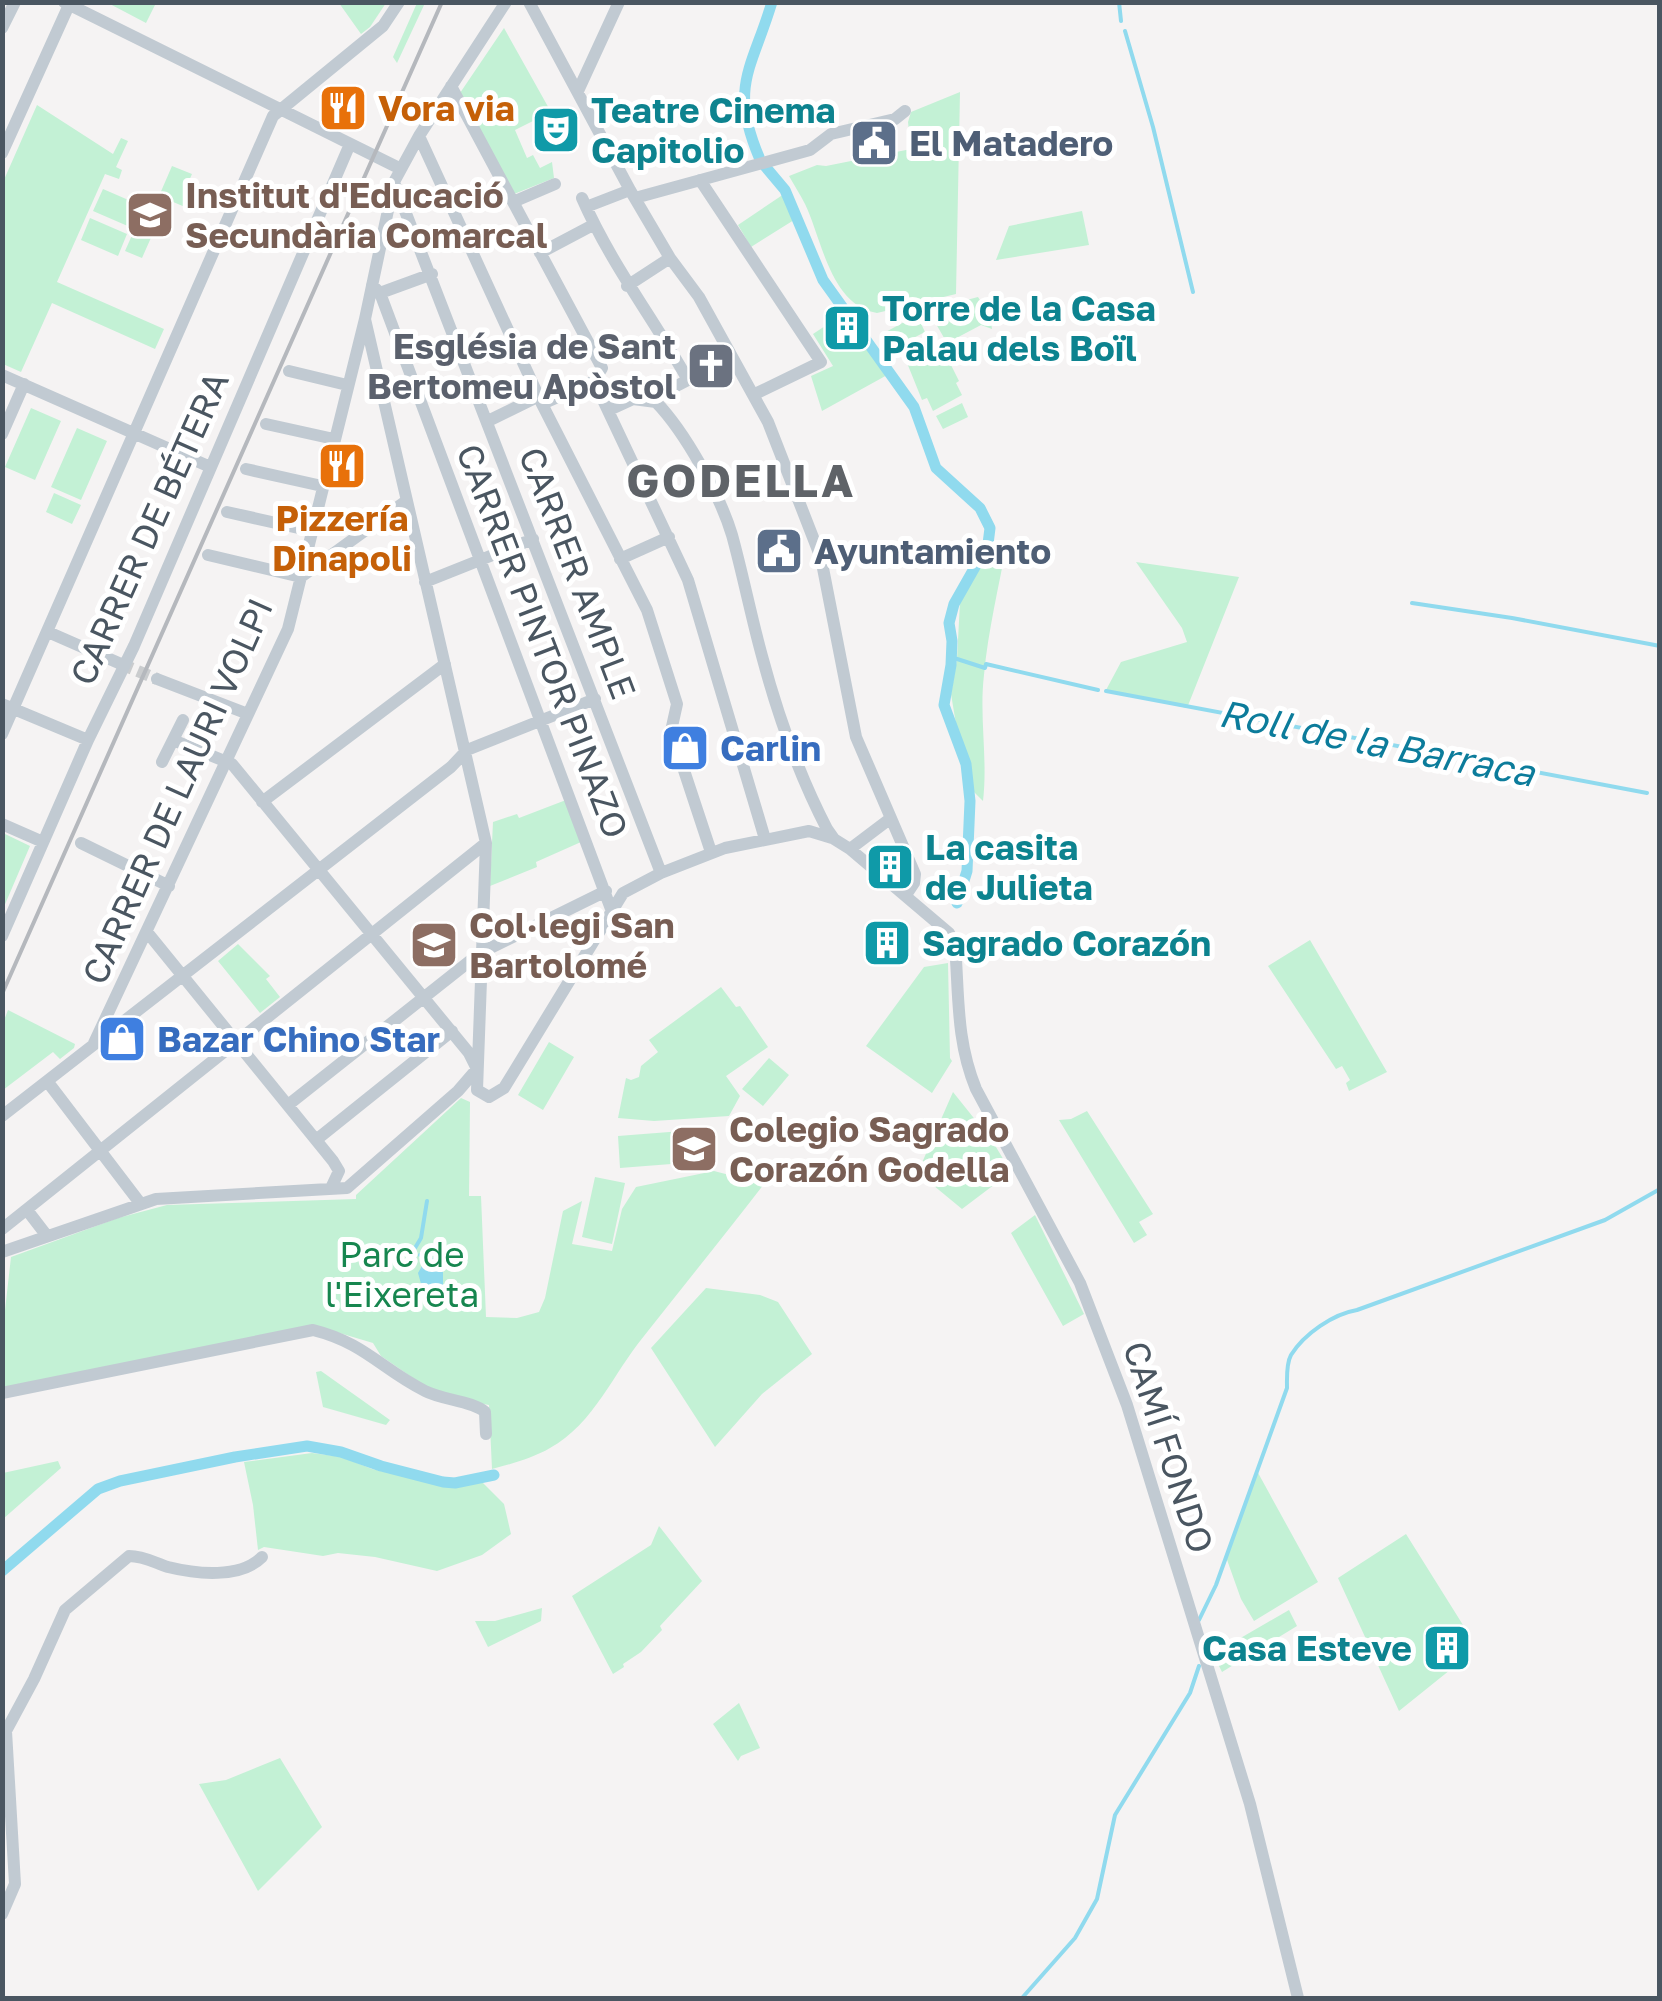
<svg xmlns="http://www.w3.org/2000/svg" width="1662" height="2001" viewBox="0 0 1662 2001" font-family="'Golos Text',sans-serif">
	<rect width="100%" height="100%" fill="#f5f3f3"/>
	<!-- green -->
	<path fill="#c3f1d5" d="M108 3V2L156 3 146 23Z
		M339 3H386L370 27 361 34Z
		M417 3H425L397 63 393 57Z
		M504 28 551 112 515 130 527 158 533 155 540 168 552 162 554 178 514 194 460 93Z
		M960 92 956 294 877 313C830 305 822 239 805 204 800 194 794 185 789 176L817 165 826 166 911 149 908 122 911 112Z
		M37 105 113 154 121 138 128 141 116 167 122 170 119 179 105 174 57 282 164 329 155 349 52 303 21 372 3 364V182Z
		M172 166 192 174 188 183 194 186 185 207 159 196Z
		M103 189 140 205 130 227 93 211Z
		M784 194 794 220 751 247 738 225Z
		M1082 211 1089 245 996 260 1009 226Z
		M141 215 158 222 142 258 125 251Z
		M90 218 127 234 118 256 81 240Z
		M978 297 990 316 992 329 981 325 947 343 928 310Z
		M843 314 889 374 822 411 811 376 833 366 813 334Z
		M917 315 925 332 890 350 882 334Z
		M932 338 944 361 948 359 959 381 956 383 962 395 933 411 927 398 922 400 903 353Z
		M962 403 968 417 943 429 936 416Z
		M31 408 61 421 35 480 5 467Z
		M77 428 107 441 81 500 51 487Z
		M54 493 81 505 72 524 46 512Z
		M994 542H1007C999 586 988 631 984 675 979 717 988 759 983 801L973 791 970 763 956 724 951 694 957 659 960 602Z
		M1136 562 1239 577 1187 708 1106 690 1121 662 1187 642 1182 628Z
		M566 800 581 842 536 862 537 867 490 886 493 822 517 814 519 818Z
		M3 833 30 846 3 909Z
		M1310 940 1387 1072 1349 1091 1346 1083 1350 1080 1342 1066 1336 1069 1268 966Z
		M238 944 270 976 266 979 280 997 260 1013 218 961Z
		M948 963 950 1058 952 1061 932 1093 866 1046 924 967Z
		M721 987 736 1007 740 1006 768 1047 726 1076 740 1096 729 1116 654 1121 618 1118 626 1078 631 1080 639 1077 641 1066 658 1052 649 1040Z
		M8 1010 75 1044 74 1048 60 1059 53 1052 3 1090V1023Z
		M549 1042 574 1057 543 1110 518 1095Z
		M769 1058 789 1075 763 1106 742 1089Z
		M953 1092 993 1142 1011 1172 962 1209 922 1176 921 1165Z
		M461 1098 470 1102 469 1196H481L486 1317 517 1318 539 1312 545 1298 563 1211 582 1201 572 1244 612 1251 622 1209 636 1187 714 1171 764 1184C725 1235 684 1285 644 1336 614 1372 594 1424 550 1448 533 1458 511 1464 492 1469L489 1405 455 1399 426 1387 381 1356 373 1343 316 1326 3 1391V1328L11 1257 118 1218 167 1205 356 1199V1195Z
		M1087 1111 1153 1214 1139 1222 1147 1235 1134 1243 1059 1120 1071 1119Z
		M708 1130 710 1162 693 1163 690 1131Z
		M682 1131 684 1163 620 1168 618 1136Z
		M595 1177 625 1183 612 1244 582 1237Z
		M1035 1215 1084 1314 1063 1326 1011 1233Z
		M706 1288 760 1295 778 1302 812 1354 762 1394 715 1447 651 1348Z
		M321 1371 390 1420 386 1425 323 1407 316 1372Z
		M312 1453 342 1457 372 1469 451 1487 481 1481 504 1504 511 1534 482 1555 437 1571 375 1557 338 1553 323 1556 264 1547 258 1550 253 1505 244 1462Z
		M58 1461 61 1468 3 1519V1473Z
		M1257 1471 1318 1582 1254 1621 1241 1599 1226 1557Z
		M659 1526 702 1581 660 1626 662 1630 641 1652 623 1664 624 1667 613 1674 572 1596 651 1545Z
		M1406 1534 1463 1625 1435 1637 1450 1670 1399 1711 1338 1578Z
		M542 1608 541 1621 488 1647 475 1621H495Z
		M1289 1610 1297 1626 1222 1672 1213 1654Z
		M739 1703 760 1748 741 1756 738 1761 713 1724Z
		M280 1758 322 1827 258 1891 199 1784 226 1780Z"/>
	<!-- water -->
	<path fill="#90daee" d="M423 1264 443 1272V1294H449L430 1303 425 1298 418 1273Z"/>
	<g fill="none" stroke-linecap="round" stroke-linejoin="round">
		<!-- stream -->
		<path stroke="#90daee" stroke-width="4" d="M1119 2 1121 21
			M1125 31 1153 127 1193 292
			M1412 603 1512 618 1660 646
			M951 657 985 668 986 664 1098 690
			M1106 691 1647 793
			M415 1248 421 1238 427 1201
			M420 1255 430 1258 439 1271
			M16 1559 17 1560
			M1199 1620 1216 1585 1287 1388C1287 1378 1286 1364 1291 1355 1304 1334 1333 1314 1357 1310L1605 1220 1660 1189
			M1022 1998 1075 1938 1097 1899 1115 1815 1190 1693 1199 1666"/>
		<!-- canal -->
		<path stroke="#90daee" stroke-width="11" d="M759 157C729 86 752 69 772 2
			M764 165 785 190 823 280 914 407 936 468 980 508 990 528 988 544 954 604 949 623 952 641 951 665 944 705 966 764 970 801 967 871 957 903
			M2 1571 98 1489 120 1481 235 1457 307 1446 341 1452 381 1466 443 1482 455 1483 494 1475"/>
		<!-- minor-tunnel -->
		<path stroke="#caccce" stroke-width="12" stroke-dasharray="12 6" stroke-linecap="butt" d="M121 664 157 679"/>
		<!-- minor -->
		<path stroke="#c1cad2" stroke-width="12" d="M64 2 401 169
			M529 2 630 190 670 258 699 297 768 422 821 558 856 737 915 874 914 883 906 895
			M2 28 15 2
			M451 86 602 368 594 381 688 580 765 839
			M578 91 619 2
			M419 136 542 404 647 610 677 704 671 731 711 852
			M2 153 69 5
			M700 180 821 362 755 394
			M395 185 661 873
			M582 198C611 264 653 318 688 380L659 395 656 402
			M635 198 810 150 831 134 895 119 905 111
			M513 202 555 184
			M586 207 630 190
			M540 253 593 225
			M372 285 380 293 611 909
			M627 286 670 258
			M380 293 432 274
			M365 319 486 843 477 1090 489 1097 504 1088 623 893 661 873 725 848 809 831 832 838
			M289 371 347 385
			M2 375 208 466
			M656 402C685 432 720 495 732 535 743 575 751 616 762 656 778 716 798 773 827 829L834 839 850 849 949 933 955 944C959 996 956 1040 976 1089L1080 1283 1127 1405 1250 1804 1298 1998
			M542 404 594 381
			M609 410 633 399 656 402
			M488 421 539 396
			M266 424 334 439
			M2 434 24 384
			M246 469 322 486
			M227 512 312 531
			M208 555 301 577 406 501
			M620 559 669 537
			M425 582 533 539
			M48 632 121 664
			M157 679 248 714
			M2 704 88 740
			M2 734 273 116 383 26 399 2
			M162 762 183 720
			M262 802 445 664
			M2 824 43 842
			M81 843 169 886
			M850 849 891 818
			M147 932 333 1161 339 1171 331 1188
			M2 936 88 740 134 646 350 144
			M94 1043 288 629 365 319 394 182 419 136 506 2
			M47 1081 140 1203
			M288 1105 480 953 606 891
			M2 1116 451 767 467 750 595 699
			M316 1140 452 1031
			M27 1210 47 1236
			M2 1229 486 843
			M2 1252 156 1199 347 1188 458 1091 477 1069 469 1053 232 764 173 740
			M2 1393 313 1330C365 1343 381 1369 425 1391 442 1400 473 1401 485 1412L486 1434
			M2 1914 15 1884 6 1731 34 1679 65 1610 129 1556C144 1556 155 1563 168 1567 196 1574 240 1579 262 1557"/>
		<!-- rail -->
		<path stroke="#b5b8bd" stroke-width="4" d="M2 994 442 2"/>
	</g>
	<!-- icons -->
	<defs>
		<g id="restaurant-square" transform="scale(2.5)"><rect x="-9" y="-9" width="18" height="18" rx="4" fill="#e8710a" stroke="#fff"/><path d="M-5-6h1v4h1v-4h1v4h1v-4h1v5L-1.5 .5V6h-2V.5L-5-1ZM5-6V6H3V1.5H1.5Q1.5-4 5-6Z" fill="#fff"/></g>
		<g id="theatre-square" transform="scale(2.5)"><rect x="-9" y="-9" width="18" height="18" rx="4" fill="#0f9aa8" stroke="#fff"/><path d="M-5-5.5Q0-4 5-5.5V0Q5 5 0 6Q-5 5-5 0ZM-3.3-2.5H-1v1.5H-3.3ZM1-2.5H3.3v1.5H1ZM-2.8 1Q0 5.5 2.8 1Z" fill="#fff"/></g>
		<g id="civic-square" transform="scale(2.5)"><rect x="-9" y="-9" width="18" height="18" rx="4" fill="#5c6f8a" stroke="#fff"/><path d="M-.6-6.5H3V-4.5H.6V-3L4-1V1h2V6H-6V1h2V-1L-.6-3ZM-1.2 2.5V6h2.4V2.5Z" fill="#fff"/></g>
		<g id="school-square" transform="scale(2.5)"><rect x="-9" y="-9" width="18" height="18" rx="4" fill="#8d6e63" stroke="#fff"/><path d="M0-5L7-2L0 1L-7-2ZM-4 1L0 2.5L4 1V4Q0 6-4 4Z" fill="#fff"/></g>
		<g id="building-square" transform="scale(2.5)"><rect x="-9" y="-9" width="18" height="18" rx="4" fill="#0f9aa8" stroke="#fff"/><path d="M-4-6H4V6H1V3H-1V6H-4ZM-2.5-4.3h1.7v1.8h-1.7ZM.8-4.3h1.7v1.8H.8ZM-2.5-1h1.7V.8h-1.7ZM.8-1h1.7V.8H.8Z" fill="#fff"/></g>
		<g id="church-square" transform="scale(2.5)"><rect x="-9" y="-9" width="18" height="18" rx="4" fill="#6b7280" stroke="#fff"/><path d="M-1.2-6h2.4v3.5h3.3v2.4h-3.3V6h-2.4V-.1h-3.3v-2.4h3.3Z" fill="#fff"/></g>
		<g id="shop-square" transform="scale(2.5)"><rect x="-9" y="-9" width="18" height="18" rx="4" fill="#3f7fe0" stroke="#fff"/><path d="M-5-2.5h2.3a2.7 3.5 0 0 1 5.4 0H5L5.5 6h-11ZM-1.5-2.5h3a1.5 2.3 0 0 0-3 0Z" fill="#fff"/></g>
	</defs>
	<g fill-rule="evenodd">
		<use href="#restaurant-square" x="343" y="108"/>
		<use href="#theatre-square" x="556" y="130"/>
		<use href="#civic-square" x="874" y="143"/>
		<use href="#school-square" x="150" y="215"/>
		<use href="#building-square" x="847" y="328"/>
		<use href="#church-square" x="711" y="366"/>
		<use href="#restaurant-square" x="342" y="466"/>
		<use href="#civic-square" x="779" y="551"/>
		<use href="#shop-square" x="685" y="748"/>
		<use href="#building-square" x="890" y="867"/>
		<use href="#building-square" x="887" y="943"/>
		<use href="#school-square" x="434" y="945"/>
		<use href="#shop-square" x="122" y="1039"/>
		<use href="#school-square" x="694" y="1149"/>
		<use href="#building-square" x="1447" y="1648"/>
	</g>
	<g text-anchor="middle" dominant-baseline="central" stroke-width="10" stroke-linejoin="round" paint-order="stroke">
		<!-- food labels -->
		<g font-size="35" font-weight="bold" fill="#c56008" stroke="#fff" text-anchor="start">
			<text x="378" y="108">Vora via</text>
			<text x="342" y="518" text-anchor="middle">Pizzería<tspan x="342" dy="40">Dinapoli</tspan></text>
		</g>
		<!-- culture labels -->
		<g font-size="35" font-weight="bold" fill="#0d838f" stroke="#fff" text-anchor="start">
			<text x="591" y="110">Teatre Cinema<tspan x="591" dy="40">Capitolio</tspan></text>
			<text x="882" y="308">Torre de la Casa<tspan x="882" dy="40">Palau dels Boïl</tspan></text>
			<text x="925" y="847">La casita<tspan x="925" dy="40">de Julieta</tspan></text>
			<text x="922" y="943">Sagrado Corazón</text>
			<text x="1412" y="1648" text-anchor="end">Casa Esteve</text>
		</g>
		<!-- service labels -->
		<g font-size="35" font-weight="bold" fill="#4e5e75" stroke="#fff" text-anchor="start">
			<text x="909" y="143">El Matadero</text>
			<text x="814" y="551">Ayuntamiento</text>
		</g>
		<!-- education labels -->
		<g font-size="35" font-weight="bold" fill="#785e54" stroke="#fff" text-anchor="start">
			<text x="185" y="195">Institut d'Educació<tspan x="185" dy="40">Secundària Comarcal</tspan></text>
			<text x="469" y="925">Col·legi San<tspan x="469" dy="40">Bartolomé</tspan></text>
			<text x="729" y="1129">Colegio Sagrado<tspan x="729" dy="40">Corazón Godella</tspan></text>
		</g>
		<!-- worship labels -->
		<g font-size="35" font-weight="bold" fill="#5b616d" stroke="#fff" text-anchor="end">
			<text x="676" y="346">Església de Sant<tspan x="676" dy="40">Bertomeu Apòstol</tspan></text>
		</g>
		<!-- street labels -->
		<g font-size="35" fill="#4a5661" stroke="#fff">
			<text transform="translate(149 528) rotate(-66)">CARRER DE BÉTERA</text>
			<text transform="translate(578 573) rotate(69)">CARRER AMPLE</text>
			<text transform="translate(543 641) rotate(69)">CARRER PINTOR PINAZO</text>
			<text transform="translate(177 791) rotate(-66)">CARRER DE LAURI VOLPI</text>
			<text transform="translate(1169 1447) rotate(72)">CAMÍ FONDO</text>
		</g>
		<!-- shop labels -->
		<g font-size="35" font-weight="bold" fill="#366cbe" stroke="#fff" text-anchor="start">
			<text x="720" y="748">Carlin</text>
			<text x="157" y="1039">Bazar Chino Star</text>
		</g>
		<!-- park labels -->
		<g font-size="35" fill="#17864f" stroke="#fff">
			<text x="402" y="1254">Parc de<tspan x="402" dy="40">l'Eixereta</tspan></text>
		</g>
		<!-- water labels -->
		<g font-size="38" font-style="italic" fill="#0c7c9b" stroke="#fff">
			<text transform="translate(1377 742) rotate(11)">Roll de la Barraca</text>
		</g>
		<!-- district labels -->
		<g font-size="45" font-weight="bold" letter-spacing="2.5" fill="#5f6368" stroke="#fff">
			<text x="741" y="480">GODELLA</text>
		</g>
	</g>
	<!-- border -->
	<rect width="1662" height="2001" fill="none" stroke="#4a5661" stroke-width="10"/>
</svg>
